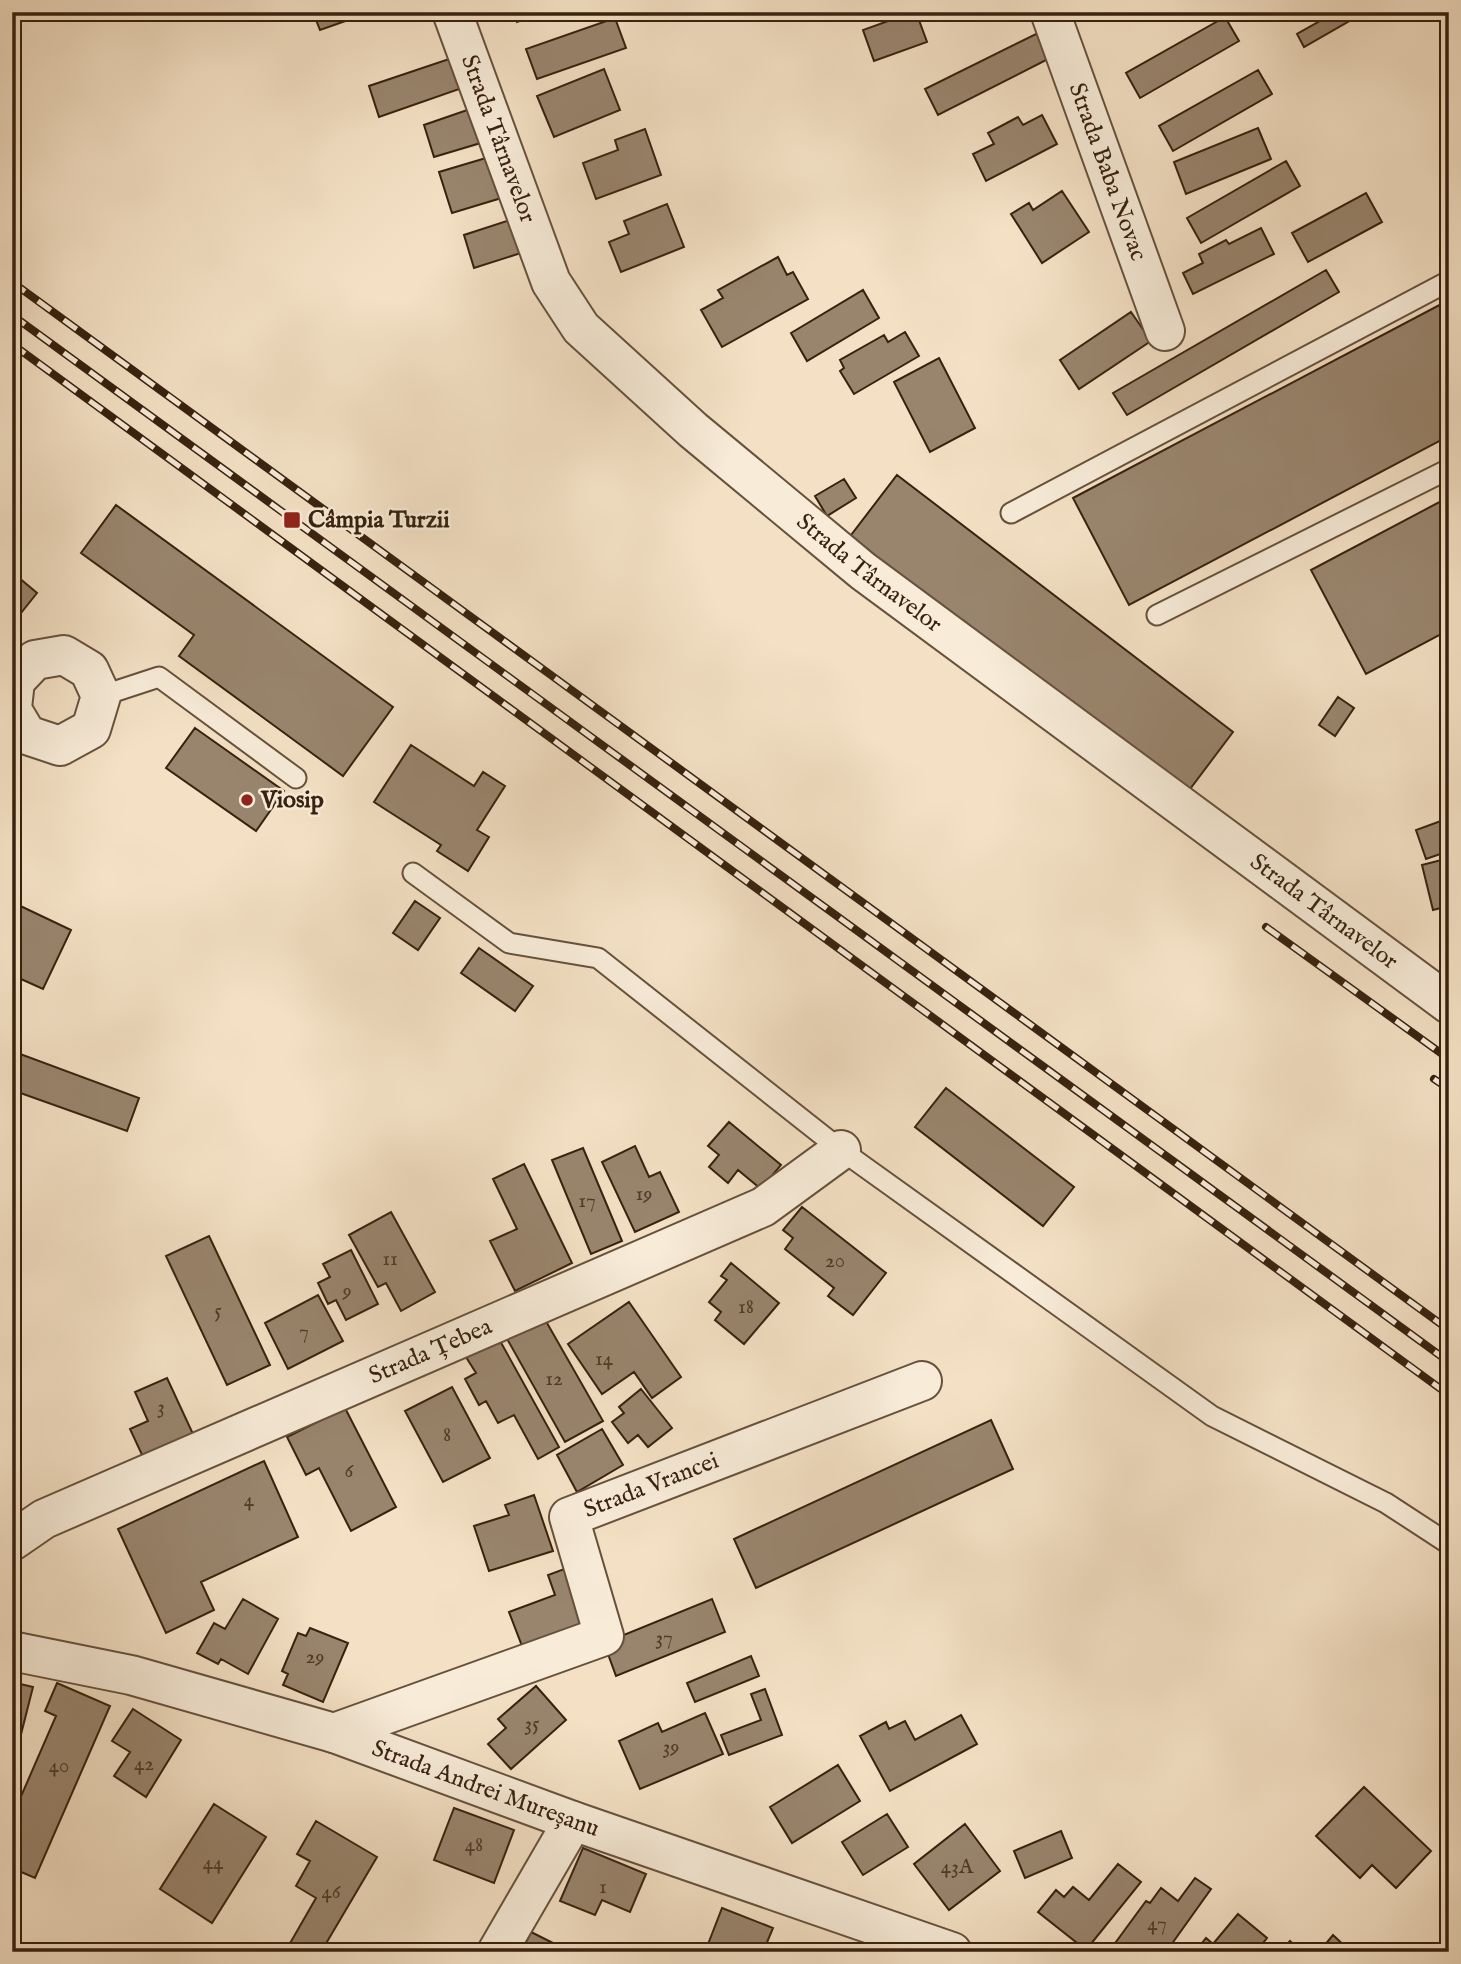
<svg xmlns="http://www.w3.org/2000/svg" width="1461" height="1964" viewBox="0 0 1461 1964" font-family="'IM FELL English',serif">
	<rect width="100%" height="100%" fill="#f4e1c5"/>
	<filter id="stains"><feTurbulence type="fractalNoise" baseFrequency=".00286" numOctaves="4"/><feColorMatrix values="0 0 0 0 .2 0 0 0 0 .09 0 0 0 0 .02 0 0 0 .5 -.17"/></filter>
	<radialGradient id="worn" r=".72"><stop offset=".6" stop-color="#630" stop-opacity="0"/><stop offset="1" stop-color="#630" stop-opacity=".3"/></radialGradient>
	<!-- building -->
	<path fill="#99856e" stroke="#37210f" stroke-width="2" d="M313 12H371L320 30Z
		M514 12H545L517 22Z
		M913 12H916L927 42 874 61 863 30Z
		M1336 12H1347L1351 20 1304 47 1297 34Z
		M1225 17 1239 41 1140 98 1126 73Z
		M615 18 626 48 537 79 526 49Z
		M1040 32 1052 57 938 115 925 89Z
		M458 56 468 86 379 117 369 86Z
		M604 69 620 110 554 137 537 96Z
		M1258 70 1272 94 1173 151 1159 126Z
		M473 108 484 142 434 157 424 125Z
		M1042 115 1057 144 986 181 973 154 994 144 988 133 1018 117 1023 125Z
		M1258 128 1271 159 1186 194 1174 162Z
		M645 129 661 175 596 199 583 163 618 150 615 140Z
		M496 155 508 196 452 213 439 172Z
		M1286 161 1300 186 1201 243 1187 218Z
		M1062 191 1089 232 1042 263 1011 214 1029 203 1033 210Z
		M1366 193 1382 222 1308 262 1292 233Z
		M667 204 684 247 621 272 609 242 629 234 624 221Z
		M513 219 524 252 474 268 464 235Z
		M1261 228 1274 254 1193 294 1183 273 1203 263 1199 254 1226 240 1229 244Z
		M778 257 787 275 793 272 808 299 722 347 701 310 723 298 718 290Z
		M1326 270 1339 292 1127 415 1113 393Z
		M863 290 879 318 807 361 791 333Z
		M1449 300V436L1129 605 1073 498Z
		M1131 312 1151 341 1079 389 1060 360Z
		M905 332 919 356 854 394 840 371 844 368 840 360 884 335 888 342Z
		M939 358 975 428 930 452 894 382Z
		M897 475 1233 732 1184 797 848 539Z
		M844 479 856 498 827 516 815 496Z
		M1449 497V630L1366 674 1311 570Z
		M116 505 393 707 343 776 179 656 194 635 81 553Z
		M12 572 37 593 17 618 12 615Z
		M1338 697 1354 708 1335 736 1319 725Z
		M195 728 284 791 256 831 166 768Z
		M411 745 474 786 483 772 505 786 477 830 489 837 468 871 437 851 441 845 374 802Z
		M1449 818V851L1426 859 1416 830Z
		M1449 858V906L1433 910 1422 865Z
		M415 901 440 918 418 950 393 933Z
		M12 902 71 930 43 989 12 975Z
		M479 948 533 986 515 1011 461 973Z
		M12 1051 139 1098 127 1131 12 1090Z
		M946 1088 1074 1187 1043 1226 915 1127Z
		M729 1122 781 1165 761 1189 738 1170 728 1183 709 1167 719 1155 708 1146Z
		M635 1146 649 1177 660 1172 679 1212 635 1232 602 1162Z
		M583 1148 622 1241 591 1254 552 1160Z
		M524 1164 572 1263 515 1291 490 1241 517 1229 493 1179Z
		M802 1207 886 1273 853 1315 828 1296 834 1288 785 1249 793 1238 783 1230Z
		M391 1212 435 1292 401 1311 386 1283 378 1287 349 1235Z
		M209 1236 270 1365 227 1385 166 1256Z
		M351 1250 378 1304 346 1320 336 1300 328 1304 318 1283 330 1277 323 1264Z
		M731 1263 779 1303 744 1344 715 1320 721 1312 709 1302 727 1280 721 1276Z
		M318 1295 343 1341 288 1369 265 1323Z
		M629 1302 681 1377 652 1398 634 1372 602 1394 568 1344Z
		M543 1316 603 1421 565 1442 506 1337Z
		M499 1339 559 1447 538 1459 514 1415 498 1423 486 1401 479 1405 465 1379 476 1373 466 1357Z
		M167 1378 193 1434 143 1457 130 1429 148 1421 135 1392Z
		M452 1387 490 1458 443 1482 405 1411Z
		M641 1389 672 1428 648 1447 638 1435 628 1443 612 1422 624 1413 619 1407Z
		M345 1408 396 1507 351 1531 319 1468 306 1475 287 1437Z
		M991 1420 1013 1469 756 1588 734 1539Z
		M602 1429 623 1465 577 1492 557 1455Z
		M264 1461 298 1537 201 1582 214 1610 166 1633 118 1529Z
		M534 1495 553 1551 489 1571 474 1526 509 1515 505 1505Z
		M567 1568 588 1622 522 1646 509 1612 555 1595 548 1575Z
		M243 1599 278 1619 248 1674 221 1659 218 1664 197 1653 214 1623 225 1629Z
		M712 1599 725 1632 616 1676 604 1643Z
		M310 1628 348 1643 323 1702 283 1685 288 1674 282 1671 298 1633 306 1636Z
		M751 1656 759 1676 695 1702 687 1683Z
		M12 1682 33 1687 12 1770Z
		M57 1683 110 1706 35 1878 12 1868V1817L56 1716 45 1711Z
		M536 1686 566 1720 511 1769 488 1744 506 1728 498 1719Z
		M765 1689 782 1735 729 1755 721 1735 761 1720 751 1694Z
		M133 1709 181 1740 146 1797 114 1776 130 1752 112 1741Z
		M705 1713 723 1754 640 1789 619 1741 658 1723 662 1732Z
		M961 1715 977 1744 890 1791 860 1736 886 1722 889 1729 905 1721 915 1740Z
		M838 1765 860 1801 792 1843 770 1807Z
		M1364 1787 1431 1851 1396 1888 1372 1865 1360 1878 1316 1836Z
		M214 1804 266 1837 212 1923 160 1889Z
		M454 1808 514 1830 494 1883 434 1860Z
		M887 1814 908 1847 863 1875 842 1842Z
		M316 1821 377 1857 321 1952H285L316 1898 296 1886 310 1861 297 1854Z
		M965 1824 1000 1871 949 1910 914 1864Z
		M1061 1831 1072 1858 1025 1878 1014 1851Z
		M583 1848 646 1874 630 1912 602 1900 595 1915 560 1901Z
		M1118 1864 1141 1882 1086 1950 1038 1912 1056 1890 1064 1897 1073 1887 1089 1900Z
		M1195 1878 1211 1889 1166 1952H1122L1113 1946 1146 1901 1150 1903 1161 1888 1178 1901Z
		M722 1908 773 1928 763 1952H705Z
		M1238 1914 1267 1938 1256 1952H1195L1206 1938 1213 1944Z
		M531 1932 563 1948 561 1952H521Z
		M1333 1935 1350 1951 1349 1952H1319Z
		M1290 1941 1302 1952H1280Z"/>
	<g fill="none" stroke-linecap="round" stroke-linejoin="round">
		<!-- lane casing -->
		<g stroke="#66513c" stroke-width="23">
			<path id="lane" d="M1011 513 1449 281
				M1157 615 1449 469
				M101 696 159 677 296 778
				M413 873 509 943 598 958 841 1150 1212 1416 1386 1503 1449 1544"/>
		</g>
		<!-- street casing -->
		<g stroke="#66513c" stroke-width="42">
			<g id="street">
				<path id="s1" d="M452 12 551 282 581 328 693 430 863 571 1449 1004"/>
				<path id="s2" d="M1050 12 1165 331"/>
				<path d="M12 708 15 681 35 660 64 655 89 670 101 696 91 729 60 746 27 735 12 710"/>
				<path id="s3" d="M12 1541 44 1519 763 1207 841 1150"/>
				<path id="s4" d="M12 1651 131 1675 334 1733 573 1821 952 1952"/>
				<path id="s5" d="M334 1733 604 1636 569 1517 922 1381"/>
				<path d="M497 1952 573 1821"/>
			</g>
		</g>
		<!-- lane -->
		<use href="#lane" stroke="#f8ecd9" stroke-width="19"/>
		<!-- street -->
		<use href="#street" stroke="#f8ecd9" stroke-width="38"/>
		<!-- rail casing -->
		<g stroke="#37210f" stroke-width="8">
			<path id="rail" d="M12 282 1449 1330
				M12 315 1449 1362
				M12 344 1449 1395
				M1266 927 1449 1059
				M1434 1079 1449 1089"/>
		</g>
		<!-- rail -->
		<use href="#rail" stroke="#f8ecd9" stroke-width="5" stroke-dasharray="16" stroke-linecap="butt"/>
	</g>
	<!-- markers -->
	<g fill="#8f2418" stroke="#f8ecd9" stroke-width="2.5">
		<rect x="283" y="511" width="18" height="18" rx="3.5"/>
		<circle cx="247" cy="800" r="7"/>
	</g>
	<g text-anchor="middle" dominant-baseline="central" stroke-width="5" stroke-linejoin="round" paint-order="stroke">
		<!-- number labels -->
		<g font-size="21" fill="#503a27">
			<text x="644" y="1194">19</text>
			<text x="587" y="1201">17</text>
			<text x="390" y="1259">11</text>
			<text x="835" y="1261">20</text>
			<text x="347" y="1291">9</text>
			<text x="746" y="1307">18</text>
			<text x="218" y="1311">5</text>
			<text x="304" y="1332">7</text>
			<text x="604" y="1359">14</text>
			<text x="554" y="1379">12</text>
			<text x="161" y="1407">3</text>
			<text x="447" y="1435">8</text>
			<text x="349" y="1471">6</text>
			<text x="249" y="1500">4</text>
			<text x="664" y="1638">37</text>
			<text x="315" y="1657">29</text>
			<text x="532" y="1724">35</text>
			<text x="671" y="1747">39</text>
			<text x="144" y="1764">42</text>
			<text x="59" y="1766">40</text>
			<text x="474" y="1845">48</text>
			<text x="213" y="1863">44</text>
			<text x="957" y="1867">43A</text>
			<text x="603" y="1887">1</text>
			<text x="331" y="1892">46</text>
			<text x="1157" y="1924">47</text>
		</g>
		<!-- street labels -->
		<g font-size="24" fill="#37210f" stroke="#f8ecd9">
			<text stroke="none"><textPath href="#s1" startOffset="135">Strada Târnavelor</textPath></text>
			<text stroke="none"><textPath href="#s2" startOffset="170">Strada Baba Novac</textPath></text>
			<text stroke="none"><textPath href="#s1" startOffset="721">Strada Târnavelor</textPath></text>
			<text stroke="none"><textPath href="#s1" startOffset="1288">Strada Târnavelor</textPath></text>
			<text stroke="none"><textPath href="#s3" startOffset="460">Strada Țebea</textPath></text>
			<text stroke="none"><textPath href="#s5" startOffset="499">Strada Vrancei</textPath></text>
			<text stroke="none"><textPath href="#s4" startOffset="494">Strada Andrei Mureșanu</textPath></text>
		</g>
		<!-- poi labels -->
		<g font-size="24" font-weight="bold" fill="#37210f" stroke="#f8ecd9" text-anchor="start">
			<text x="308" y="520">Câmpia Turzii</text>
			<text x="261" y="800">Viosip</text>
		</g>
	</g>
	<!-- margin -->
	<rect width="1461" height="1964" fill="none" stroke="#f4e1c5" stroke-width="42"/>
	<rect x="14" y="14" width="1433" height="1936" fill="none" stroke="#37210f" stroke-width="3.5"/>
	<rect x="21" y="21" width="1419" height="1922" fill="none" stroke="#37210f" stroke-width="2"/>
	<rect width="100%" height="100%" filter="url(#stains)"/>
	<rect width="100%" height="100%" fill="url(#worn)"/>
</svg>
